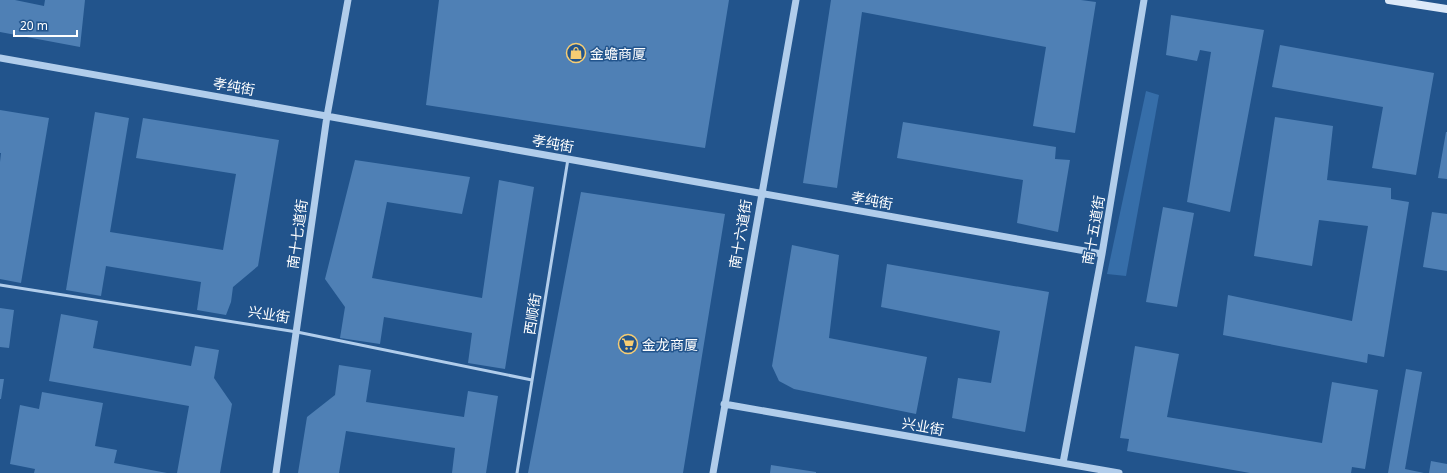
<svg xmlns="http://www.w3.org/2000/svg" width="1447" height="473" viewBox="0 0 1447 473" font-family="'Noto Sans','Noto Sans SC',sans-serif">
	<rect width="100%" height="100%" fill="#22548c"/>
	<!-- green -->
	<path fill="#366ea9" d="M1146 91 1159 95 1126 276 1107 274Z"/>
	<!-- building -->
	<path fill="#4f80b5" d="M0 0H15L44 6 45 0H85L80 47 0 32Z
		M439 0H729L705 148 426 105Z
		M831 0H1081L1096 2 1075 133 1033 126 1046 47 862 12 837 188 803 183Z
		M1171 15 1264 30 1230 212 1187 202 1211 52 1200 50 1197 61 1166 55Z
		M1280 45 1434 73 1416 175 1372 168 1383 107 1272 87Z
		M0 110 49 118 21 283 0 279V162L1 153H0Z
		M95 112 129 118 110 232 223 250 236 174 136 158 143 118 279 140 258 266 233 287 231 302 226 315 197 310 201 282 106 266 101 296 66 290Z
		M1275 117 1333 126 1327 180 1391 188V199L1409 202 1384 357 1368 354 1367 363 1223 335 1228 295 1352 321 1368 226 1319 220 1312 266 1254 256Z
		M903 122 1056 147 1055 159 1070 160 1058 232 1017 223 1023 180 897 158Z
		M1446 132H1447V179L1438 178Z
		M355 160 470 177 462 214 387 202 372 278 482 298 499 180 534 187 505 369 468 363 472 333 384 317 380 344 340 338 345 307 325 279Z
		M581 192 725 214 683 473H528Z
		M1163 207 1194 213 1177 307 1146 302Z
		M1432 212 1447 214V271L1423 267Z
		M792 245 839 255 829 338 927 357 916 414 794 389 779 381 772 366Z
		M887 264 1049 292 1025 432 952 418 958 378 991 383 1000 331 881 307Z
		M0 308 14 310 9 348 0 347Z
		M61 314 98 321 93 348 191 366 195 346 219 350 214 378 232 404 220 473H177L189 406 49 381Z
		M1135 346 1179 354 1167 417 1322 443 1332 382 1378 390 1365 469 1352 467 1351 473H1250L1127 451 1129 439 1120 438Z
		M339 365 371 370 366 402 464 417 468 391 498 396 486 473H452L455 448 346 431 339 473H298L307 417 335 395Z
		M1406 369 1422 372 1405 469 1424 473H1388Z
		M0 379H4L1 399H0Z
		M42 392 103 403 95 446 117 450 114 463 167 473H34L35 469 10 464 20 405 39 409Z
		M1431 461 1447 464V473H1429Z
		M771 465 816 472V473H770Z"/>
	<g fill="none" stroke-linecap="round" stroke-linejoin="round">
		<!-- service -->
		<path stroke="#b1cdeb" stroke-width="3" d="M0 285 297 332 532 380
			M517 473 568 159"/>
		<!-- tertiary -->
		<path stroke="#b1cdeb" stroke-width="7" d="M0 58 1102 254
			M724 404 1119 473
			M1063 463 1102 254 1144 0
			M276 473 327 116 348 0
			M713 473 796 0"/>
		<!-- secondary -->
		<path stroke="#dce9f9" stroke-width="8" d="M1389 0 1447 9"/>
	</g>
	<!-- icons -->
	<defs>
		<g id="shop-ring" transform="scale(1)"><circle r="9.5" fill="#22548c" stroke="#f7cd73" stroke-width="1.5"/><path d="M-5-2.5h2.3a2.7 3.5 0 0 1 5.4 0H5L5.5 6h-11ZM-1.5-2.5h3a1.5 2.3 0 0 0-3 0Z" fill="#f7cd73"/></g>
		<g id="supermarket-ring" transform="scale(1)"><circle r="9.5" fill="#22548c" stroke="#f7cd73" stroke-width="1.5"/><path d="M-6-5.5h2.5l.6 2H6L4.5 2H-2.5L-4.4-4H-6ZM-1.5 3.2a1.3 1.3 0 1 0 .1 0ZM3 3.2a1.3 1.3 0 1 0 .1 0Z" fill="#f7cd73"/></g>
	</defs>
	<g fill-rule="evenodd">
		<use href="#shop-ring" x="576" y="53"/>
		<use href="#supermarket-ring" x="628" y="344"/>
	</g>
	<g text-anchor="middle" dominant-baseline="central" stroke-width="3" stroke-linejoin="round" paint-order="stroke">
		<!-- poi labels -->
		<g font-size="14" fill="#fff" stroke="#22548c" text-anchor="start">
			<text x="590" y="53">金蟾商厦</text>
			<text x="642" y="344">金龙商厦</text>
		</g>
		<!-- street labels -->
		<g font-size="14" fill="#fff" stroke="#22548c">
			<text transform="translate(234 86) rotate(10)">孝纯街</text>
			<text transform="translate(553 143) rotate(10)">孝纯街</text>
			<text transform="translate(872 200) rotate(10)">孝纯街</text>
			<text transform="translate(1093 230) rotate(-80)">南十五道街</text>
			<text transform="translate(297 234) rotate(-82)">南十七道街</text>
			<text transform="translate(740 234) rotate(-80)">南十六道街</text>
			<text transform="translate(269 314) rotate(9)">兴业街</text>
			<text transform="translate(532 314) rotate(-81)">西顺街</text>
			<text transform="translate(923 426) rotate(10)">兴业街</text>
		</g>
	</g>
	<!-- scale -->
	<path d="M14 30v6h63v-6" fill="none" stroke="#ffffff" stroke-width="2"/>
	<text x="20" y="30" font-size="12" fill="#ffffff" stroke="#22548c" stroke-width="3" paint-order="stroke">20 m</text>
</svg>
